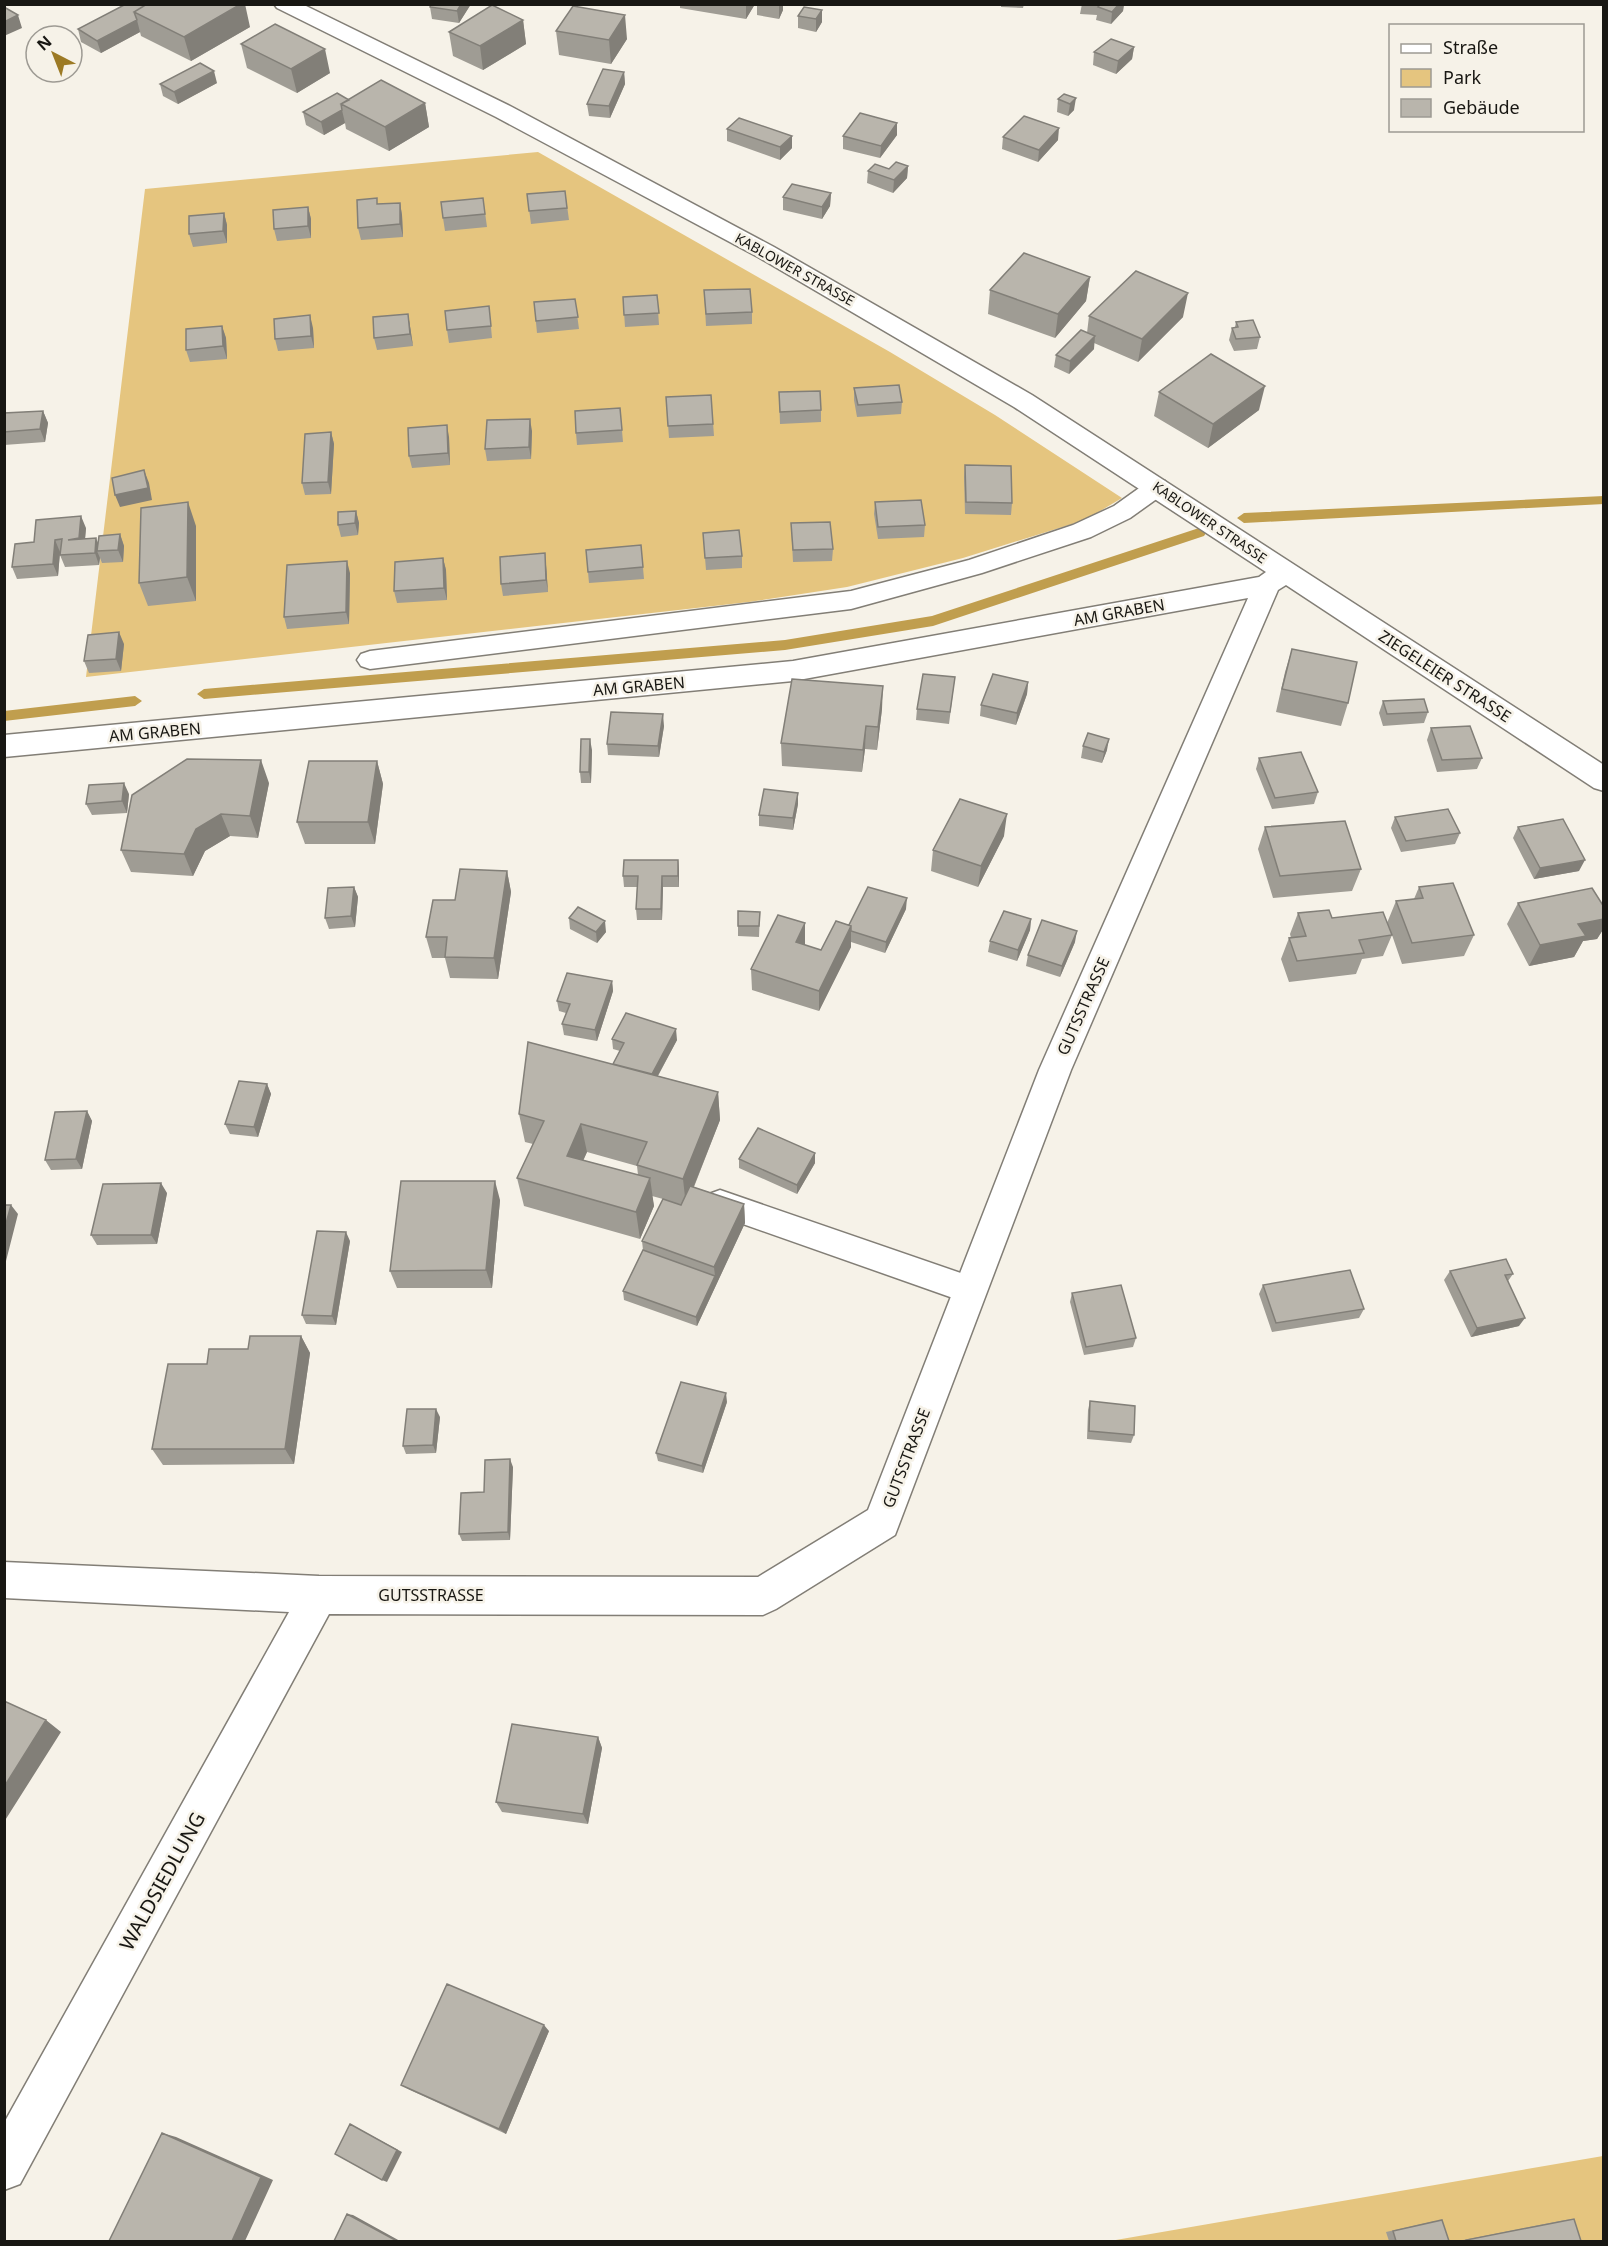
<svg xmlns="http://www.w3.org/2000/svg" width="1608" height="2246" viewBox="0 0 1608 2246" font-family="'Noto Sans',sans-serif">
	<rect width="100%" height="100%" fill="#f6f2e8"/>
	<!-- green -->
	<path fill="#e5c57f" d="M538 152 890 352 995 415 1122 498 1085 520 963 558 847 587 749 602 86 677 145 189Z
		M1603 2156V2241H1110Z"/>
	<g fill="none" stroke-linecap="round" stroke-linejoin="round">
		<!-- stream -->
		<path fill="#c09e4e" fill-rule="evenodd" d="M1604 496V504L1244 523 1237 518 1244 513Z
			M1199 528 1206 533 1204 536 933 626 785 650 204 699 197 694 204 689 785 640 932 616Z
			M135 696 142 701 135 706 4 721V711Z"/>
		<!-- lane casing -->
		<g stroke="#827e76" stroke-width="3">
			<path id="lane" d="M1157 479 1165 481 1169 487 1165 493 1130 518 1091 537 982 573 851 609 370 669 361 666 357 660 361 654 370 651 851 591 969 560 1073 525 1114 506 1149 481Z
				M720 1190 981 1280 986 1290 981 1300 970 1304 709 1212 705 1203 709 1194Z"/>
		</g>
		<!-- street casing -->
		<g stroke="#827e76" stroke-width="3">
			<path id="street" d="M274 4H302L512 107 774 247 1032 395 1604 765V791L1594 788 1286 585 1278 590 1071 1070 895 1535 776 1609 763 1615 329 1614 20 2184 4 2190V2123L289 1612 4 1598V1562L319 1576 758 1577 868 1510 1039 1070 1248 598 793 681 4 757V735L793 661 1259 577 1266 572 1014 407 758 257 496 117 277 8Z"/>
		</g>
		<!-- lane -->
		<use href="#lane" fill="#fff" fill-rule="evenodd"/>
		<!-- street -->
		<use href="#street" fill="#fff" fill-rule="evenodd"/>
	</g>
	<!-- wall -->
	<path fill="#9f9c94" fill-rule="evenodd" d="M126 4 250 27 191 61 141 36 140 32 101 53 81 42 78 29Z
		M431 4H471L459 23 432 19 430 7Z
		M680 4H755L746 19 680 8Z
		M757 4H783V10L779 19 757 15Z
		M1001 4H1024L1023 8 1001 7Z
		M1082 4H1124L1123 11 1111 24 1096 20 1097 15 1080 14Z
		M822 10V22L816 32 798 28V16Z
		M523 20 526 44 483 70 453 56 449 32Z
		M556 31 627 39 611 64 559 55Z
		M241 44 330 73 297 93 247 68Z
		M1134 47 1132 59 1116 74 1093 65 1094 52Z
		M624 72 625 84 610 118 589 116 587 104Z
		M217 83 178 104 163 96 160 84Z
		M1064 94 1074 110 1068 116 1057 112 1058 99Z
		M349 100 425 103 429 127 389 151 346 129 345 123 324 135 306 125 303 112Z
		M727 129 792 148 780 160 727 141Z
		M897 135 880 158 843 149V136Z
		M1003 137 1058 140 1038 162 1002 149Z
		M908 166 907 178 893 193 867 183 868 171Z
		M565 191 569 220 531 224 527 194Z
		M831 193 830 206 822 219 783 210V197Z
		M483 198 487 227 445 231 443 218Z
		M400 203 402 215 403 237 361 240 358 228 378 204Z
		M308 207 311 219V238L277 241 274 229Z
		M224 213 227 225V243L193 247 189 234Z
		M1090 277 1086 301 1055 338 988 314 990 290Z
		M704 290 752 312V324L706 326Z
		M657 295 659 325 625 327 623 297Z
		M575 299 579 329 537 333 534 302Z
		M489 306 492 338 449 343 447 330Z
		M408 314 413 346 377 350 374 338Z
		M1089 316 1183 317 1138 362 1094 343V349L1069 374 1054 367 1056 355 1087 333Z
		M1236 322 1260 337 1257 349 1234 351 1229 340 1232 328 1235 327Z
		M222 326 226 338 227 359 190 362 186 350Z
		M313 328 314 348 278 351 275 339Z
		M854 388 902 402 901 414 857 417 854 400Z
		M779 392 821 410V422L780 424Z
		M1159 392 1259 410 1208 448 1154 416Z
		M711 395 714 436 669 438 666 397Z
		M620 408 623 442 577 445 576 433Z
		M43 411 48 423 45 442 4 445V413Z
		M532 431 531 459 487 461 485 449Z
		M331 432 334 444 331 494 305 495 302 483Z
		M449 437 450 465 412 468 409 456Z
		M965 465 1012 503 1011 515 965 514 964 477Z
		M875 502 925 525 924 537 878 539 874 514Z
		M356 511 359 523 358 535 341 537 338 525Z
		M791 523 833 549 832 561 793 562Z
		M196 526V601L148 606 139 583Z
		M86 528 85 539 98 543 120 534 124 546 123 562 102 563 100 558 99 565 65 567 60 555V552L58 576 17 579 12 567 34 542Z
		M703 533 742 556V568L706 570Z
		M641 545 644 579 589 583 586 550Z
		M443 558 446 570 447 600 397 603 394 591Z
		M546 565 548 592 503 596 501 584Z
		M350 573 349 624 287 629 284 617Z
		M124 644 121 671 89 673 84 661Z
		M1292 649 1348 703 1341 726 1276 712 1285 672Z
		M955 677 949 724 916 720 917 709Z
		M1028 682 1027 694 1016 725 980 716 981 705Z
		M1383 701 1428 712 1424 723 1383 726 1379 713Z
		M882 709 877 750 865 749 862 772 782 766 781 743Z
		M664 726 659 757 608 755 607 744Z
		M1431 728 1482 758 1477 769 1437 772 1427 740Z
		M1083 746 1107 750 1102 763 1081 758Z
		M592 750 591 783H581L580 772Z
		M1259 758 1318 792 1314 804 1272 809 1256 769Z
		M377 761 383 784 375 844H305L297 822Z
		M269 783 258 838 230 836 205 851 193 876 131 872 121 850Z
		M129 794 127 813 92 815 86 804Z
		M798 804 793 830 759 826V815Z
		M1395 817 1460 833 1455 844 1401 852 1391 828Z
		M1265 827 1361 869 1352 891 1273 898 1258 849Z
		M1518 827 1579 871 1534 879 1513 838Z
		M1004 836 978 887 931 871 933 850Z
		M678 860 679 871V887H663L662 920H637L636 909 637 887H624L623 876Z
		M507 871 511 892 498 979 450 978 445 958H432L426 937 455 900Z
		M354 887 358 897 355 927 329 929 325 918Z
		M1419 887 1474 935 1464 956 1402 964 1392 935 1383 956 1362 959 1356 974 1289 982 1281 959 1289 938H1291L1290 934 1298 913 1332 918 1387 923 1396 901 1414 899Z
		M1518 903 1604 907V928L1597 939 1583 941 1574 957 1529 966 1507 924Z
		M906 909 885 953 851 942V947L819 1011 752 990 751 969 805 945 821 950 849 925Z
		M760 912 759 937 738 936V926Z
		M569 918 606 932 597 943 570 929Z
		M1031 919 1030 930 1017 961 988 952 990 941Z
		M1075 942 1060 977 1026 966 1028 955Z
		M612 981 613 991 597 1041 564 1035 562 1024 566 1013 559 1011 557 1001Z
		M612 1039 677 1040 658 1076 718 1092 720 1120 694 1187 744 1204 745 1223 697 1326 624 1300 623 1291 643 1250 642 1241 663 1199 652 1196 654 1206 640 1239 524 1206 517 1178 533 1144 525 1142 519 1114 613 1064 620 1051 613 1049ZM587 1152 637 1166 638 1175 583 1160Z
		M267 1084 271 1094 258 1137 230 1134 225 1124Z
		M87 1111 92 1121 82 1169 51 1170 45 1160Z
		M815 1153V1163L797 1194 739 1168V1159Z
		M167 1193 157 1244 97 1245 91 1235Z
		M500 1200 492 1288H397L390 1271Z
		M350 1241 336 1325 306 1324 302 1315Z
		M1450 1271 1513 1274 1508 1281 1519 1326 1471 1337 1444 1280Z
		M1263 1285 1364 1309 1359 1318 1272 1332 1259 1294Z
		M1072 1293 1136 1338 1133 1347 1084 1355 1070 1302Z
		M301 1336 310 1353 294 1464 163 1465 152 1449 248 1349Z
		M1090 1401 1134 1435 1131 1443 1087 1439 1088 1410Z
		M727 1402 703 1473 658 1461 656 1453Z
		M440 1417 436 1453 406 1454 403 1446Z
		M513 1467 510 1540 462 1541 459 1534 484 1492Z
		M598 1737 602 1748 588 1824 502 1812 496 1802Z
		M549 2031 506 2134 410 2090 401 2085Z
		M1574 2219 1581 2241H1458L1565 2220Z
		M1435 2221 1449 2241H1389L1386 2232Z"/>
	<!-- shaded-wall -->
	<path fill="#827f78" d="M241 4H245L250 27 191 61 184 37Z
		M461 4H471L459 23 457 11Z
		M746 4H755L746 19Z
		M780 4H783V10L779 19V6Z
		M1119 4H1124L1123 11 1111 24 1112 12Z
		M822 10V22L816 32V19Z
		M18 15 22 28 4 36V22Z
		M625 15 627 39 611 64 609 40Z
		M137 20 140 32 101 53 97 41Z
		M523 20 526 44 483 70 480 46Z
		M1134 47 1132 59 1116 74 1118 61Z
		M325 49 330 73 297 93 291 69Z
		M214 71 217 83 178 104 174 92Z
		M624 72 625 84 610 118 609 106Z
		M1076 98 1074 110 1068 116 1070 104Z
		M425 103 429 127 389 151 385 127Z
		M342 110 345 123 324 135 321 122Z
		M897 123V135L880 158 881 146Z
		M1059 128 1058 140 1038 162 1039 150Z
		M792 136V148L780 160V147Z
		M908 166 907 178 893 193 894 180Z
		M831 193 830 206 822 219V207Z
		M400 203 402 215 403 237 400 224Z
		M308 207 311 219V238L308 226Z
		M224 213 227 225V243L223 231Z
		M1090 277 1086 301 1055 338 1058 314Z
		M1188 293 1183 317 1138 362 1142 339Z
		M408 314 410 326 413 346 410 334Z
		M310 315 313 328 314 348 311 336Z
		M222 326 226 338 227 359 223 346Z
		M1095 336 1094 349 1069 374 1070 361Z
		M1265 386 1259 410 1208 448 1213 424Z
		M43 411 48 423 45 442 40 429Z
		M530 419 532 431 531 459 529 447Z
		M447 425 449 437 450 465 448 453Z
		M331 432 334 444 331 494 328 482Z
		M144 470 149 483 152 500 120 507 115 495Z
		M188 502 196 526V601L187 577Z
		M356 511 359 523 358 535 355 523Z
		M81 516 86 528 84 550 68 540Z
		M120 534 124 546 123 562 118 550Z
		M96 538 101 550 97 551 100 558 99 565 95 553Z
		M55 540 60 552 58 576 53 564Z
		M545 553 546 565 548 592 546 580Z
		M443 558 446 570 447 600 444 588Z
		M347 561 350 573 349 624 346 612Z
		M119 632 124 644 121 671 116 659Z
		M1028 682 1027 694 1016 725 1017 713Z
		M883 686 882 709 877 750 878 727Z
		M663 714 664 726 659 757 658 746Z
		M866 726 865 749 862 772 863 750Z
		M590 739 592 750 591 783 589 772Z
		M1109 739 1107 750 1102 763 1104 752Z
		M261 760 269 783 258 838 250 816Z
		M377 761 383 784 375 844 368 822Z
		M124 783 129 794 127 813 122 801Z
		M798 793V804L793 830V818Z
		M221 814 230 836 205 851 193 876 184 854 196 829Z
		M1007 814 1004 836 978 887 981 866Z
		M678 860 679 871V887L678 876Z
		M1585 860 1579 871 1534 879 1540 868Z
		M507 871 511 892 498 979 494 958Z
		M662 876 663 887 662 920 661 909Z
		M354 887 358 897 355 927 351 916Z
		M907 898 906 909 885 953 886 942Z
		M1031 919 1030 930 1017 961 1018 950Z
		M1604 919V928L1597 939 1583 941 1574 957 1529 966 1540 945 1578 924Z
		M605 921 606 932 597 943 596 932Z
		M805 923V945L796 963V942Z
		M851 926V947L819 1011V991Z
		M1077 931 1075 942 1060 977 1062 966Z
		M612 981 613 991 597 1041 595 1030Z
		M676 1029 677 1040 650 1090 649 1080Z
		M267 1084 271 1094 258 1137 254 1127Z
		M718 1092 720 1120 686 1206 683 1179Z
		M87 1111 92 1121 82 1169 76 1159Z
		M581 1124 587 1152 573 1184 567 1156Z
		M815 1153V1163L797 1194V1185Z
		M650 1178 654 1206 640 1239 636 1212Z
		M495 1181 500 1200 492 1288 486 1270Z
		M161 1183 167 1193 157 1244 151 1235Z
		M744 1204 745 1223 697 1326 696 1317 715 1276 714 1267Z
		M11 1205 18 1214 6 1261 4 1259V1231Z
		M346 1232 350 1241 336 1325 332 1316Z
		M1525 1318 1519 1326 1471 1337 1477 1328Z
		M301 1336 310 1353 294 1464 285 1449Z
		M726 1393 727 1402 703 1473 702 1466Z
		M436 1409 440 1417 436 1453 433 1445Z
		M510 1459 513 1467 510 1540 508 1532Z
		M46 1720 61 1732 4 1822V1787Z
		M598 1737 602 1748 588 1824 583 1814Z
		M544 2025 549 2031 506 2134 499 2129Z
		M350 2124 402 2152 387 2182 382 2180Z
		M162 2133 176 2137 273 2180 245 2241H232Z
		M347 2214 353 2215 400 2241H397Z"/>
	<!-- building -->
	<path fill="#b9b5ac" stroke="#827f78" stroke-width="1.5" d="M126 4H147L134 12 137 20 97 41 78 29Z
		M147 4H241L184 37 134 12Z
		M431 4H461L457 11 430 7Z
		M1101 4H1119L1112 12 1098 7Z
		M492 5 523 20 480 46 449 32Z
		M573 6 625 15 609 40 556 31Z
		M4 7 18 15 4 22Z
		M804 7 822 10 816 19 798 16Z
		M275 24 325 49 291 69 241 44Z
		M1111 39 1134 47 1118 61 1094 52Z
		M200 63 214 71 174 92 160 84Z
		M603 69 624 72 609 106 587 104Z
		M381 80 425 103 385 127 341 104Z
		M337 93 349 100 341 104 342 110 321 122 303 112Z
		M1064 94 1076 98 1070 104 1058 99Z
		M860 113 897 123 881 146 843 136Z
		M1024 116 1059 128 1039 150 1003 137Z
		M739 118 792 136 780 147 727 129Z
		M896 162 908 166 894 180 868 171 875 164 889 169Z
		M792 184 831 193 822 207 783 197Z
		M565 191 567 208 529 211 527 194Z
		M377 198V204L400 203V224L358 228 357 200Z
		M483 198 485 214 443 218 441 202Z
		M308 207V226L274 229 273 210Z
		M224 213 223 231 189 234V216Z
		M1024 253 1090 277 1058 314 990 290Z
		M1136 271 1188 293 1142 339 1089 316Z
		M750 289 752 312 706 314 704 290Z
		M657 295 659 313 624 315 623 297Z
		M575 299 578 317 536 321 534 302Z
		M489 306 491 326 447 330 445 311Z
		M408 314 410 334 374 338 373 317Z
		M310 315 311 336 275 339 274 319Z
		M1253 320 1260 337 1236 339 1232 328 1238 327 1236 322Z
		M222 326 223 346 186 350V329Z
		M1081 330 1095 336 1070 361 1056 355Z
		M1211 354 1265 386 1213 424 1159 392Z
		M899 385 902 402 858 405 854 388Z
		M820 391 821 410 780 412 779 392Z
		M711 395 713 424 668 426 666 397Z
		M620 408 622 430 576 433 575 411Z
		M43 411 40 429 4 432V413Z
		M530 419 529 447 485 449 487 420Z
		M447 425 448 453 409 456 408 428Z
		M331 432 328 482 302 483 305 434Z
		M965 465 1011 466 1012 503 966 502Z
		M144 470 148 488 115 495 112 478Z
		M921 500 925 525 878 527 875 502Z
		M188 502 187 577 139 583 141 508Z
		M356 511 355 523 338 525V512Z
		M81 516 79 538 68 540 96 538 95 553 60 555 62 539 55 540 53 564 12 567 15 544 34 542 36 520Z
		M830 522 833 549 793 550 791 523Z
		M739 530 742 556 705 558 703 533Z
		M120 534 118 550 97 551 99 536Z
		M641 545 643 567 588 572 586 550Z
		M545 553 546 580 501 584 500 557Z
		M443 558 444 588 394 591 395 562Z
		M347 561 346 612 284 617 287 565Z
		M119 632 116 659 84 661 88 635Z
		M1292 649 1357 662 1348 703 1282 689Z
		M923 674 955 677 950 712 917 709Z
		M993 674 1028 682 1017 713 981 705Z
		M792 679 883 686 878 727 866 726 863 750 781 743Z
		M1424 699 1428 712 1387 714 1383 701Z
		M611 712 663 714 658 746 607 744Z
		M1470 726 1482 758 1442 760 1431 728Z
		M1088 733 1109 739 1104 752 1083 746Z
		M581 739H590L589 772H580Z
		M1301 752 1318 792 1275 798 1259 758Z
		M187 759 261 760 250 816 221 814 196 829 184 854 121 850 132 795Z
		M309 761H377L368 822H297Z
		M124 783 122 801 86 804 89 785Z
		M764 789 798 793 793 818 759 815Z
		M960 799 1007 814 981 866 933 850Z
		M1448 809 1460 833 1406 841 1395 817Z
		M1563 819 1585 860 1540 868 1518 827Z
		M1345 821 1361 869 1280 876 1265 827Z
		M624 860H678V876H662L661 909H636L638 876H623Z
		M460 869 507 871 494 958 445 957 447 937H426L433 900H455Z
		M1453 883 1474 935 1412 943 1396 901 1423 898 1419 887Z
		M354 887 351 916 325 918 328 888Z
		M868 887 907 898 886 942 851 931V926L849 925Z
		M1592 888 1604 907V919L1578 924 1586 936 1540 945 1518 903Z
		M578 907 605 921 596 932 569 918Z
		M1329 910 1332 918 1383 912 1392 935 1359 940 1364 953 1297 961 1289 938 1306 936 1298 913Z
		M738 911 760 912 759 926H738Z
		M1004 911 1031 919 1018 950 990 941Z
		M778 915 805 923 796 942 821 950 836 921 851 926 819 991 751 969Z
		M1042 920 1077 931 1062 966 1028 955Z
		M567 973 612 981 595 1030 562 1024 570 1004 557 1001Z
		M626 1013 676 1029 652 1074 613 1064 624 1043 612 1039Z
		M528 1042 718 1092 683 1179 637 1165 647 1142 581 1124 567 1156 650 1178 636 1212 517 1178 544 1121 519 1114Z
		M239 1081 267 1084 254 1127 225 1124Z
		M87 1111 76 1159 45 1160 55 1112Z
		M758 1128 815 1153 797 1185 739 1159Z
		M401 1181H495L486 1270 390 1271Z
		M161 1183 151 1235H91L103 1184Z
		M690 1186 744 1204 714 1267 642 1241 663 1199 681 1205Z
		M4 1205H11L4 1231Z
		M317 1231 346 1232 332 1316 302 1315Z
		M643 1250 715 1276 696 1317 623 1291Z
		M1506 1259 1513 1274 1505 1275 1525 1318 1477 1328 1450 1271Z
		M1350 1270 1364 1309 1276 1323 1263 1285Z
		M1121 1285 1136 1338 1086 1347 1072 1293Z
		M250 1336H301L285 1449H152L168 1364H207L209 1349H248Z
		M681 1382 726 1393 702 1466 656 1453Z
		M1090 1401 1135 1406 1134 1435 1089 1431Z
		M407 1409H436L433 1445 403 1446Z
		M510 1459 508 1532 459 1534 461 1493 484 1492 485 1460Z
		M4 1701 46 1720 4 1787Z
		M512 1724 598 1737 583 1814 496 1802Z
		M447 1984 544 2025 499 2129 401 2085Z
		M350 2124 397 2150 382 2180 335 2154Z
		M162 2133 261 2177 232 2241H109Z
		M347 2214 397 2241H334Z
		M1574 2219 1581 2241H1466V2240Z
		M1442 2220 1449 2241H1396L1393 2231Z"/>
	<g text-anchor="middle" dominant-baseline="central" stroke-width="5" stroke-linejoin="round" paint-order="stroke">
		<!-- far-street labels -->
		<g font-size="14" fill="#181713" stroke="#f6f2e8">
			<text transform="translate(795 269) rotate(29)">KABLOWER STRASSE</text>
			<text transform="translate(1210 522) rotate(34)">KABLOWER STRASSE</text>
		</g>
		<!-- street labels -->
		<g font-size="16" fill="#181713" stroke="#f6f2e8">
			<text transform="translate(1119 612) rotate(-10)">AM GRABEN</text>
			<text transform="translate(1445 676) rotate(33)">ZIEGELEIER STRASSE</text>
			<text transform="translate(639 686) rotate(-5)">AM GRABEN</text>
			<text transform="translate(155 732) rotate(-5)">AM GRABEN</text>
			<text transform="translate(1083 1006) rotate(-66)">GUTSSTRASSE</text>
			<text transform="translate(906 1458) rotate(-69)">GUTSSTRASSE</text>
			<text x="431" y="1595">GUTSSTRASSE</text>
		</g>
		<!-- near-street labels -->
		<g font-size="20" fill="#181713" stroke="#f6f2e8">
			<text transform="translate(162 1881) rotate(-61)">WALDSIEDLUNG</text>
		</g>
	</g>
	<!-- border -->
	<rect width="1608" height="2246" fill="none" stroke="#181713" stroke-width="12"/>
	<!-- legend -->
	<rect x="1389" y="24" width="195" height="108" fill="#f6f2e8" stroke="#9d9a93" stroke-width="1.5"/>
	<rect x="1401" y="44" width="30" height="9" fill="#ffffff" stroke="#9d9a93" stroke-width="1.5"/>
	<text x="1443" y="54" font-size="18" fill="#181713">Straße</text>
	<rect x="1401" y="69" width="30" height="18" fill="#e5c57f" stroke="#9d9a93" stroke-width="1.5"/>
	<text x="1443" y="84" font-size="18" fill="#181713">Park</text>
	<rect x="1401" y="99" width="30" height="18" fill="#b9b5ac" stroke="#9d9a93" stroke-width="1.5"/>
	<text x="1443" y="114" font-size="18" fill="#181713">Gebäude</text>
	<!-- north arrow -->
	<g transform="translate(54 54) rotate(318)"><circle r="28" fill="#f6f2e8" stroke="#9d9a93" stroke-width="1.5"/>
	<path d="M0-4.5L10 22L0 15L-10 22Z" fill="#9c7a25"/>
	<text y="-9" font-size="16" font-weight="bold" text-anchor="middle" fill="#181713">N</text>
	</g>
</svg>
